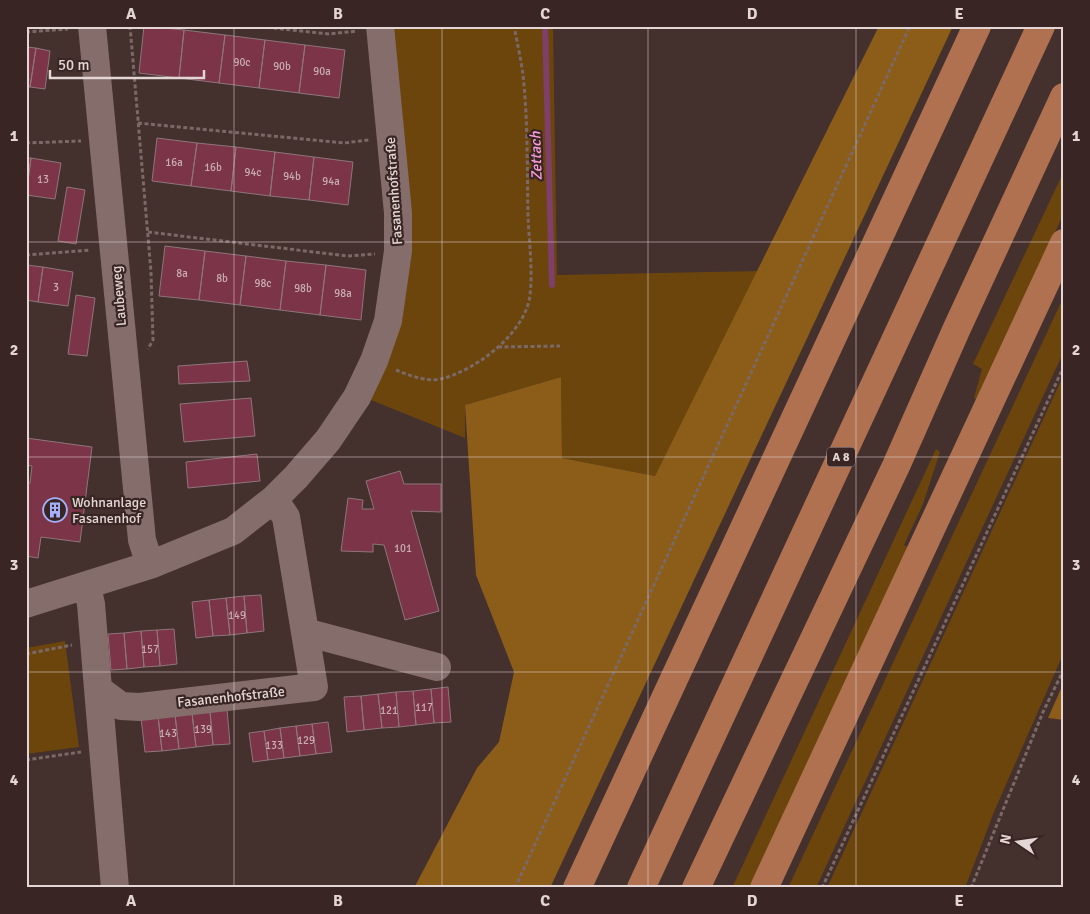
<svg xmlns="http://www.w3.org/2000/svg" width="1090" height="914" viewBox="0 0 1090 914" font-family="Signika,sans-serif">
	<rect width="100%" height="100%" fill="#44302d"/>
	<!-- green -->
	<path fill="#6c450d" d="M388 26H553L557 275 759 271 655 476 562 458 561 377 465 405V438L371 400 395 336Z
		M1064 171V213L977 400 974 398 982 369 973 364Z
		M1064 296V351L816 888H788Z
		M1064 374V652L994 812 965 888H827Z
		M936 449 940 452 923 504 904 545 908 547 749 888H732Z
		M65 641 79 747 26 754V648Z"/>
	<!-- forest -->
	<path fill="#8c5d19" d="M879 26H953L550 888H414L477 768 499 742 514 672 476 575 465 405 561 377 562 458 655 476Z
		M1064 682V720L1048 718Z"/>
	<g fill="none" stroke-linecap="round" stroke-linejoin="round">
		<!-- stream -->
		<path stroke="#7e3f68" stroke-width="6" d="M545 26 552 285"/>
	</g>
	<!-- building -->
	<path fill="#7b3448" stroke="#8e767b" d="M144 26 184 30 179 78 139 73Z
		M184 30 225 35 219 83 179 78Z
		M225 35 265 40 259 88 219 83Z
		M265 40 305 45 299 93 259 88Z
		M305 45 345 50 339 98 299 93Z
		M26 47 36 48 30 87 26 86Z
		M36 48 50 51 45 89 30 87Z
		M157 138 197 143 191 186 152 181Z
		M197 143 236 147 231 191 191 186Z
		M236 147 275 152 270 196 231 191Z
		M275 152 314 157 309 200 270 196Z
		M314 157 353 162 348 205 309 200Z
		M26 158H31L26 195Z
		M31 158 61 163 55 199 26 195Z
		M67 187 85 190 76 244 58 241Z
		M165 246 205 251 199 300 159 296Z
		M205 251 246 256 240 305 199 300Z
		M246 256 286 261 280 310 240 305Z
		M286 261 326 265 320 315 280 310Z
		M26 265 43 267 38 302 26 300Z
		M326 265 366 270 361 320 320 315Z
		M43 267 73 272 68 306 38 302Z
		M76 295 95 298 87 356 68 354Z
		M247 361 250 381 179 384 178 366Z
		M251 398 255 436 184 442 180 404Z
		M26 438 92 447 80 542 41 537 38 558 26 556V483H30L32 466 26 465Z
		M257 454 260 481 188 488 186 462Z
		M400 471 404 484H441V512L411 511 439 611 405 620 384 545 373 544V552L341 551 348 498 363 500 362 509H374L366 481Z
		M261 595 264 631 247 633 244 596Z
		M244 596 247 633 230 635 226 598Z
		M226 598 230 635 213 636 209 600Z
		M209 600 213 636 196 638 192 602Z
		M174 629 177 664 160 666 157 630Z
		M157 630 160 666 144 667 141 631Z
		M141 631 144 667 127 669 124 633Z
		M124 633 127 669 111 670 108 634Z
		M448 687 451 722 434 723 431 689Z
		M431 689 434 723 416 725 413 691Z
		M413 691 416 725 399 727 396 692Z
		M396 692 399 727 382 728 378 694Z
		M378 694 382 728 364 730 361 696Z
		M361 696 364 730 347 732 344 697Z
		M227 709 230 744 213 745 210 711Z
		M210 711 213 745 196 747 192 713Z
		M192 713 196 747 179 749 175 715Z
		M175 715 179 749 162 751 158 716Z
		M158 716 162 751 145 752 141 718Z
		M328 722 332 752 316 754 312 724Z
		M312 724 316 754 300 756 296 726Z
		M296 726 300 756 284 758 280 728Z
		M280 728 284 758 268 760 264 731Z
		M264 731 268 760 253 762 249 733Z"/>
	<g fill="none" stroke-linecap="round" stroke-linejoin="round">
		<!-- path -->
		<path stroke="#7b6967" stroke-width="3" stroke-dasharray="4 2.5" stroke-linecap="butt" d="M130 26 151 272 153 340 148 349
			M254 26 329 34 357 31
			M26 32 68 29
			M138 123 344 143 369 140
			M26 143 81 141
			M148 232 347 256 375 254
			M26 255 90 250
			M498 347 560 346
			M396 370C408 375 426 382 440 379 474 372 526 333 530 295 533 270 529 241 528 216 527 169 528 121 523 75 521 59 517 42 514 26
			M26 654 72 645
			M26 760 81 752
			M515 888 910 26
			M822 888 1064 366
			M971 888 1043 712 1064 669"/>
		<!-- minor -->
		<path stroke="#846d6a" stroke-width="28" d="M92 26 142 540 150 565
			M87 586 91 604 98 689 121 706 140 707 314 687 286 517 274 499
			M26 604 150 565 233 531 274 499 296 477 328 440 357 397 374 361 388 321 398 251V213L380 26
			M305 632 437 667
			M98 689 115 888"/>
		<!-- highway -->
		<path stroke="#af7150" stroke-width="28" d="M577 888 977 26
			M641 888 1041 26
			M696 888 896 466 957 328 1064 97
			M764 888 1064 243"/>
	</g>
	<!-- grid -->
	<path fill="none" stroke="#e3d6d4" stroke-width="1" stroke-opacity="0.55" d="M234 26V888M442 26V888M648 26V888M856 26V888M26 242H1064M26 457H1064M26 672H1064"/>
	<!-- icons -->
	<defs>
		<g id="building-ring" transform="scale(1.25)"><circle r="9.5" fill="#392624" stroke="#a4b2fc" stroke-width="1.5"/><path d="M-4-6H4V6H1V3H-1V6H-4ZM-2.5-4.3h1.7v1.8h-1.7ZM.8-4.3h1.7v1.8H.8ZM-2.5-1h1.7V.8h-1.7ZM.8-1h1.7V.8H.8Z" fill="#a4b2fc"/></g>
	</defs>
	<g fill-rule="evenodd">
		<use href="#building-ring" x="55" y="510"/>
	</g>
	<g text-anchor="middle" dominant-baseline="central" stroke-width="4.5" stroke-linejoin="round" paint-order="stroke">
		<!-- number labels -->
		<g font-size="11" fill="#c9aeb1">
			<text x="242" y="62">90c</text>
			<text x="282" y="66">90b</text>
			<text x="322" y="71">90a</text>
			<text x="174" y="162">16a</text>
			<text x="213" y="167">16b</text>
			<text x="253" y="172">94c</text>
			<text x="292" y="176">94b</text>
			<text x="43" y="179">13</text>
			<text x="331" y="181">94a</text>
			<text x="182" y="273">8a</text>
			<text x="222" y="278">8b</text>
			<text x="263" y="283">98c</text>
			<text x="56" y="287">3</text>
			<text x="303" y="288">98b</text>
			<text x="343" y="293">98a</text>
			<text x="403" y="548">101</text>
			<text x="237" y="615">149</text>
			<text x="150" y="649">157</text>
			<text x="424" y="707">117</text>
			<text x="389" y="710">121</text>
			<text x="203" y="729">139</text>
			<text x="168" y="733">143</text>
			<text x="306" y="740">129</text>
			<text x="274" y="745">133</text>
		</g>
		<!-- shield labels -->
		<rect fill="#392624" stroke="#b0a19f" stroke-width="1" x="827" y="447.5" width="28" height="19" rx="4"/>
		<g font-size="12" font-weight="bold" fill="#e3d6d4">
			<text x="841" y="457">A 8</text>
		</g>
		<!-- street labels -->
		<g font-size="14" fill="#e3d6d4" stroke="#392624">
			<text transform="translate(394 191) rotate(-94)">Fasanenhofstraße</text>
			<text transform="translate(119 296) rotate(-95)">Laubeweg</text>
			<text transform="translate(231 697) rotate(-6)">Fasanenhofstraße</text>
		</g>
		<!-- poi labels -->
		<g font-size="14" fill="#e3d6d4" stroke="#392624" text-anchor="start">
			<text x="72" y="502">Wohnanlage<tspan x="72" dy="16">Fasanenhof</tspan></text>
		</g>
		<!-- water labels -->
		<g font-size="15" font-style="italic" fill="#fa9dd8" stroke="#392624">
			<text transform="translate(536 156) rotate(-92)">Zettach</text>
		</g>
	</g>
	<!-- border -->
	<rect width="1090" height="914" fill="none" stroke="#392624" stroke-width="55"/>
	<!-- north arrow -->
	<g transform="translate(1018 842) rotate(283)" stroke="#392624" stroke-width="4" paint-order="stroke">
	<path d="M0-4L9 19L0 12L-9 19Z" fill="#e3d6d4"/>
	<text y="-8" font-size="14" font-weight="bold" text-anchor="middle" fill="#e3d6d4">N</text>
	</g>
	<!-- scale -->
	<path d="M50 70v8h154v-8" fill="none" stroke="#e3d6d4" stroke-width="2.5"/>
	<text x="58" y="70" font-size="15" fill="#e3d6d4" stroke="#392624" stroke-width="4" paint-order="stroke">50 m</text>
	<rect x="28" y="28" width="1034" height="858" fill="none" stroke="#e3d6d4" stroke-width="2"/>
	<g font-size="16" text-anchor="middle" font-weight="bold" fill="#e3d6d4">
		<text x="131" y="19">A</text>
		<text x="338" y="19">B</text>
		<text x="545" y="19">C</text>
		<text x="752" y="19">D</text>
		<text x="959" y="19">E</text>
		<text x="14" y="141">1</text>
		<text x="1076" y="141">1</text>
		<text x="14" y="355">2</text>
		<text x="1076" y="355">2</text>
		<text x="14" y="570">3</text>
		<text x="1076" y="570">3</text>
		<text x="14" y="785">4</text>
		<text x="1076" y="785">4</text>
		<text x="131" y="906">A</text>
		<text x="338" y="906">B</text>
		<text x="545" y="906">C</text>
		<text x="752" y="906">D</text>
		<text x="959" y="906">E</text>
	</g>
</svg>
